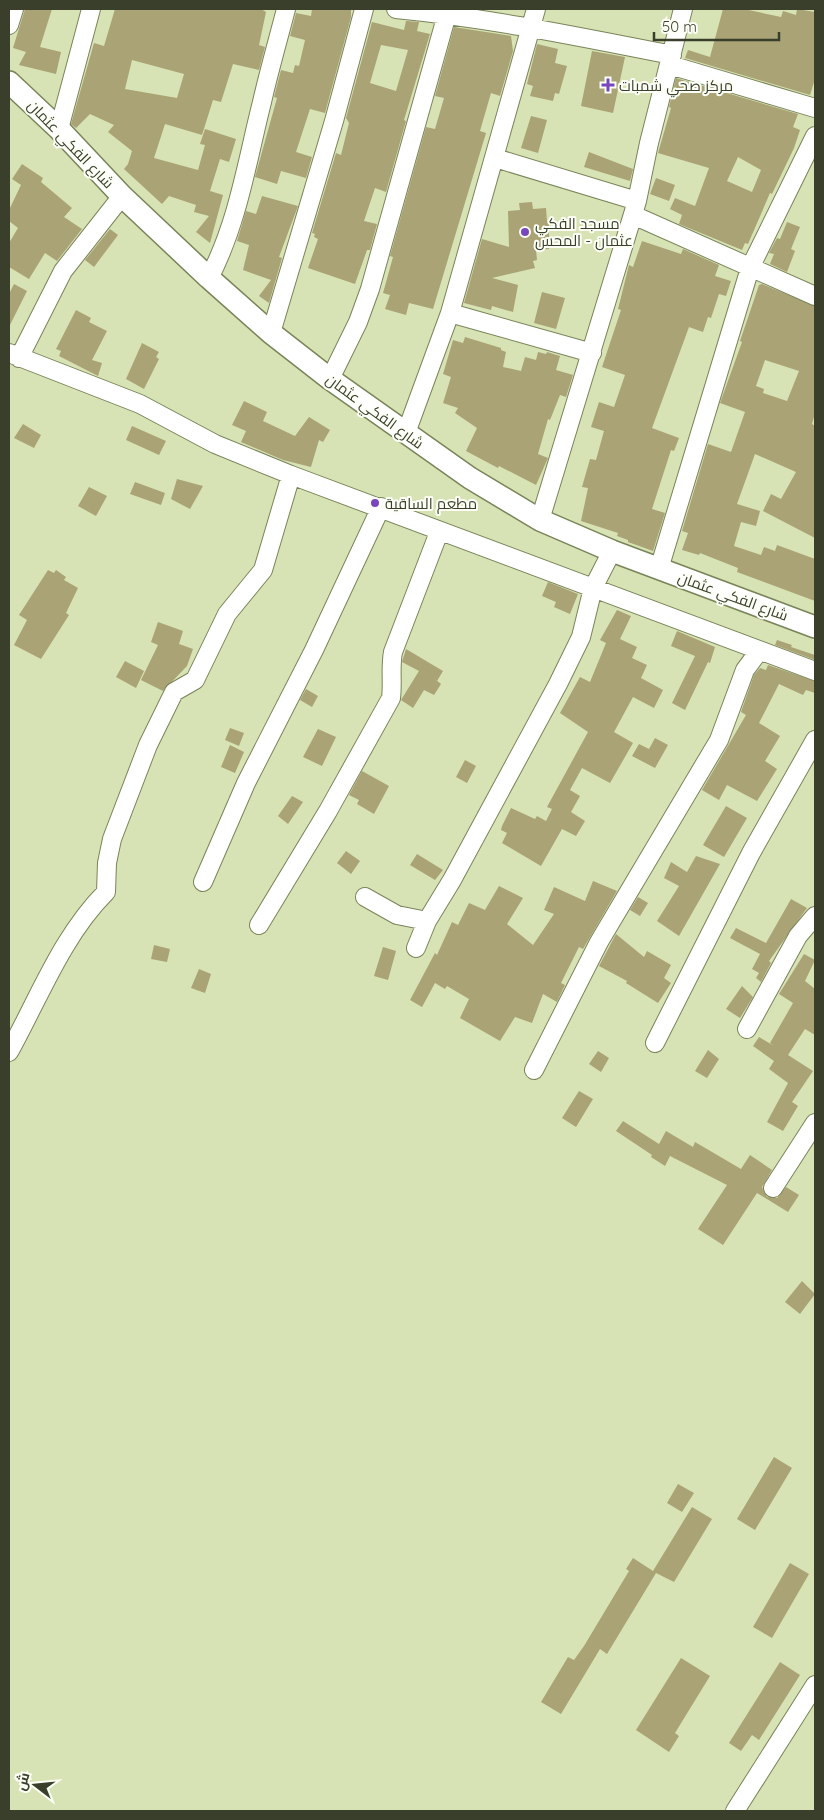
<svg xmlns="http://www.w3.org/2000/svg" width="824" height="1820" viewBox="0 0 824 1820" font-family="Quicksand,Cairo,sans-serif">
	<rect width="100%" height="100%" fill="#d7e3b4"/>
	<!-- building -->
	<path fill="#aaa375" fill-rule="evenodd" d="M25 9H52L40 47 61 52 56 74 19 65 26 52 13 48Z
		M115 9H261L266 12 259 45 265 47 259 70 233 64 221 102 213 100 202 135 165 124 154 158 198 170 205 145 200 144 205 129 236 139 229 162 220 159 210 191 223 195 210 243 196 232 209 216 194 212 196 205 169 196 162 204 124 169 128 164 132 151 108 132 114 125 90 114 76 128 71 124 94 43 104 46ZM132 60 184 74 177 98 125 89Z
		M312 9H351V17L325 113 310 109 296 152 312 157 306 178 281 171 277 184 255 177 277 98 274 97 281 70 293 73 295 65 299 66 305 40 290 36 296 13 311 16Z
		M723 9H744L781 17 783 11 796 15 797 9 815 12V79L810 95 685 58 688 50 710 57Z
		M406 21 419 22 417 31 430 34 404 120 406 121 386 192 375 188 364 221 377 224 370 250H367L355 284 308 268 318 239 314 237 315 234 312 233 336 153 341 155 349 123 346 118 372 22 404 30ZM381 45 408 50 396 91 370 83Z
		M454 27 511 36 513 51 500 96 491 93 480 131 486 133 433 309 409 303 406 315 385 309 390 295 383 293 393 257 390 256 426 127 435 129 444 98 435 96Z
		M537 44 558 49 555 63 567 66 559 94 555 93 553 101 530 96 533 86 527 84Z
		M592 51 625 57 613 113 581 106Z
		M676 78 798 114 793 127 800 130 794 148 772 194 770 193 748 244 745 243 742 250 679 224 682 215 670 209 675 198 695 206 709 168 658 153 671 108 669 107ZM738 157 761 170 752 192 727 181Z
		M531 116 547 120 538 153 521 148Z
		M589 152 633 169 630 181 584 167Z
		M22 164 43 178 41 182 72 208 64 217 82 229 57 261 45 253 29 279 9 267V243L18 228 9 221V210L21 185 12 179Z
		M656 178 675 185 669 201 650 194Z
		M262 196 298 206 279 257 282 258 269 303 259 296 271 280 243 270 249 245 237 241 246 211 256 214Z
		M532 202 533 209 546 208 547 221H549V249L536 250 537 260 533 261 535 268 492 278 518 285 513 312 492 306 491 310 464 303 482 239 509 247 508 211 520 210 519 203Z
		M787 222 800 227 791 249 795 251 787 272 770 264 774 254 769 253 777 238 780 239Z
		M110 229 118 235 94 267 85 260Z
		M642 241 681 254 683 249 719 265 715 276 731 281 726 296 719 294 711 318 708 317 703 332 689 327 652 428 679 438 674 451 671 450 652 509 665 513 653 551 628 542V540L617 536 618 533 581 521 588 488 582 487 590 459 596 460 604 431 591 427 599 402 614 407 625 375 602 367 621 310 618 309 629 265 633 267Z
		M14 284 27 291 9 327V294Z
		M762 284 815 306V413L812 424 815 426V538L763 511 771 494 781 499 796 472 755 454 737 504 760 511 756 526 741 522 734 546 761 555 764 547 775 551 777 545 815 559V601L737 572 738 568 700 553 699 555 682 550 688 533 682 531 708 444 731 452 745 412 720 403 742 342 740 341 759 285ZM765 360 799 371 787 401 763 393 764 389 756 386Z
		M542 292 565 298 556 329 534 323Z
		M76 310 91 318 89 322 107 331 92 360 102 363 98 376 59 356 61 351 56 349Z
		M465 337 501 348V350L506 352 503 367 521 371 525 357 536 360 538 352 546 354 547 352 560 356 556 370 573 375 566 397 560 395 550 420 548 419 538 454 548 458 536 485 499 466 498 468 466 451 477 428 455 413 458 408 443 403 451 377 443 374 453 340 463 343Z
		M142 343 159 352 156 357 159 359 144 389 126 379Z
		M244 401 267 412 263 421 295 436 309 417 330 430 323 442 319 440 311 467 283 460 241 442 246 431 232 425Z
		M23 424 41 435 34 448 14 438Z
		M132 426 166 441 159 455 126 440Z
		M177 479 203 486 190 509 171 499Z
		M135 482 165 493 161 505 130 494Z
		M89 487 107 496 96 516 78 506Z
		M48 570 54 573 56 570 66 577 64 580 78 588 66 613 69 615 41 659 14 645 27 620 19 615Z
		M548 582 578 594 570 614 554 607 556 602 542 596Z
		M617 610 631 616 620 639 637 647 632 658 647 665 641 678 663 690 654 708 633 697 614 732 633 743 610 783 582 768 570 790 580 796 571 812 585 821 576 836 562 829 541 866 502 843 507 833 501 830 502 826 511 808 535 819 537 816 546 821 552 809 547 807 588 732 560 713 580 677 590 682 606 643 600 640Z
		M158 622 183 631 179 644 193 649 187 666 163 691 141 680 158 645 151 642Z
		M677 631 715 647 710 663 708 662 685 710 672 703 695 656 671 646Z
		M777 640 792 645 791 647 815 655V660L775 645Z
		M406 649 443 671 437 681 435 679 441 684 434 695 424 690 413 708 401 700 419 671 402 662Z
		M125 661 144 671 136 688 116 677Z
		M768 665 815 681V693L806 690 803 695 779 684 759 723 780 736 765 761 777 769 757 801 727 785 719 800 702 790 746 715 741 712 754 675 760 668 766 670Z
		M306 689 318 696 312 707 300 700Z
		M230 728 244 733 239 746 225 740Z
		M318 729 336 737 322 766 303 757Z
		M655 738 668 745 655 768 632 756 639 744 649 749Z
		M230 745 244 752 235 773 221 767Z
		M465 760 476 766 467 783 456 777Z
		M362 771 389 786 374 814 357 804 359 800 349 795Z
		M292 796 303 802 288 824 278 816Z
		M726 806 747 818 724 857 703 845Z
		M346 851 360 861 351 874 337 863Z
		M417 854 443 870 435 880 410 865Z
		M696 856 720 864 679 936 657 921 679 886 664 878 671 862 687 872Z
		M593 881 617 891 583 949 579 947 561 983 565 985 557 1002 543 994 532 1023 515 1017 500 1041 460 1018 469 999 447 986 445 989 435 983 422 1007 410 1000 435 953 437 955 452 922 458 925 469 903 485 910 499 886 523 898 507 924 533 945 554 914 544 910 554 887 585 901Z
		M638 897 648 903 640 916 630 910Z
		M791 899 807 908 769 961 771 963 761 982 756 978 759 973 752 969 760 954 730 938 736 928 766 943Z
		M616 934 644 957 647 951 671 965 664 978 671 983 658 1003 626 983 627 981 599 966Z
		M154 945 170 949 167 962 151 959Z
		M383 947 396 951 388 980 374 976Z
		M804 954 815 960 805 981 815 989V1035L805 1029 788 1055 813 1071 792 1102 798 1106 783 1131 767 1122 788 1083 769 1069 774 1061 753 1046 759 1037 774 1046 770 1043 793 1003 779 994Z
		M199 969 211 974 205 993 191 988Z
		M742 986 753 997 740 1018 726 1009Z
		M708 1050 719 1059 707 1078 695 1071Z
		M598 1051 609 1058 601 1072 589 1064Z
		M579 1091 593 1099 576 1127 562 1118Z
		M623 1121 659 1144 666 1131 693 1147 695 1142 741 1169 750 1155 772 1170 762 1187 767 1197 777 1198 786 1187 799 1195 788 1212 757 1193 723 1245 698 1229 727 1185 670 1156 665 1166 651 1157 652 1155 616 1131Z
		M802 1281 815 1294 800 1314 785 1302Z
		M774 1457 792 1468 755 1530 737 1519Z
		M678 1484 694 1493 682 1512 667 1503Z
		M692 1507 712 1519 674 1582 656 1573 607 1654 600 1649 561 1714 541 1702 568 1657 574 1660 584 1646 629 1571 626 1569 633 1558 653 1571Z
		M790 1563 809 1574 772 1638 753 1627Z
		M681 1658 710 1676 675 1733 679 1736 669 1752 636 1730Z
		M780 1662 800 1675 759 1740 752 1735 741 1751 729 1743Z"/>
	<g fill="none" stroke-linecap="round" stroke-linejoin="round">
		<!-- minor casing -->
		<g stroke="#798459" stroke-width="20">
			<path id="minor" d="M396 9C489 18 580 37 672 55
				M9 25 14 9
				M670 65 815 108
				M59 129 91 9
				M495 158 637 201
				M633 215 815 296
				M209 278C238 223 247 161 262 102 269 71 278 40 286 9
				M450 313 592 353
				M271 333 334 121 364 9
				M9 353 140 404 215 444 291 475 815 671
				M19 358 63 271 122 196
				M330 379 358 322 370 289 447 14
				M406 433 450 313 536 9
				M540 520 637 201 649 143 683 9
				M659 569 750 268 815 136
				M203 882 246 783 314 650 381 507
				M365 897 397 915 427 921
				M259 925 328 811 391 698C393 682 390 668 393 652L439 532
				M416 948 427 921 452 880 558 684 581 637 593 588 612 551
				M747 1029 798 936 815 916
				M655 1043 751 853 815 740
				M9 1052C39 998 62 936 106 892L107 863 112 839 148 745 174 692 195 680 227 614 263 570 291 475
				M534 1070 599 942 719 740 745 670 759 651
				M773 1188 815 1123
				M735 1811 815 1685"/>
		</g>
		<!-- tertiary casing -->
		<g stroke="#798459" stroke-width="24">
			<path id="tertiary" d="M9 82 59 129 122 196 209 278 271 333 330 379 470 478 540 520 612 551 815 627"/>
		</g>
		<!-- minor -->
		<use href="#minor" stroke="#fff" stroke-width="18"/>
		<!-- tertiary -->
		<use href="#tertiary" stroke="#fff" stroke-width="21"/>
	</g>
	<!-- markers -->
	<g fill="#7946be" stroke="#fcfff6" stroke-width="2">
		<path d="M605.5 77.5h5v5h5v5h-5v5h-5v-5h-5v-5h5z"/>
		<circle cx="525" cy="232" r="5"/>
		<circle cx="375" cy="503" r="5"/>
	</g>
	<g text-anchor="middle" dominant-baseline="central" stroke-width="4" stroke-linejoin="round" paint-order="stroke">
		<!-- poi labels -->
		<g font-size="15" fill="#3a3f2c" stroke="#fcfff6" text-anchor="start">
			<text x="619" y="85">مركز صحي شمبات</text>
			<text x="535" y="223">مسجد الفكي<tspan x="535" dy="17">عثمان - المحس</tspan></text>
			<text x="385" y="503">مطعم الساقية</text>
		</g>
		<!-- street labels -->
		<g font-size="15" fill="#3a3f2c" stroke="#fcfff6">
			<text transform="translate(71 144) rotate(46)">شارع الفكي عثمان</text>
			<text transform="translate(375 411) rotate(36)">شارع الفكي عثمان</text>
			<text transform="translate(733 596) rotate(20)">شارع الفكي عثمان</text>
		</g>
	</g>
	<!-- border -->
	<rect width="824" height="1820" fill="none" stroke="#3a3f2c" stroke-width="20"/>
	<!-- north arrow -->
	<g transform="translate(35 1785) rotate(286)" stroke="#fcfff6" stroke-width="4" paint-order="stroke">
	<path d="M0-4L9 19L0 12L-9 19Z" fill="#3a3f2c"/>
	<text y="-8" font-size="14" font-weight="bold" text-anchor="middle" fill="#3a3f2c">ش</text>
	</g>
	<!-- scale -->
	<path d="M654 32v8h125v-8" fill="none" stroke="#3a3f2c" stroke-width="2.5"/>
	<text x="662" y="32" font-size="15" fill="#3a3f2c" stroke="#fcfff6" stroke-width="4" paint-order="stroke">50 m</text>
</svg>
